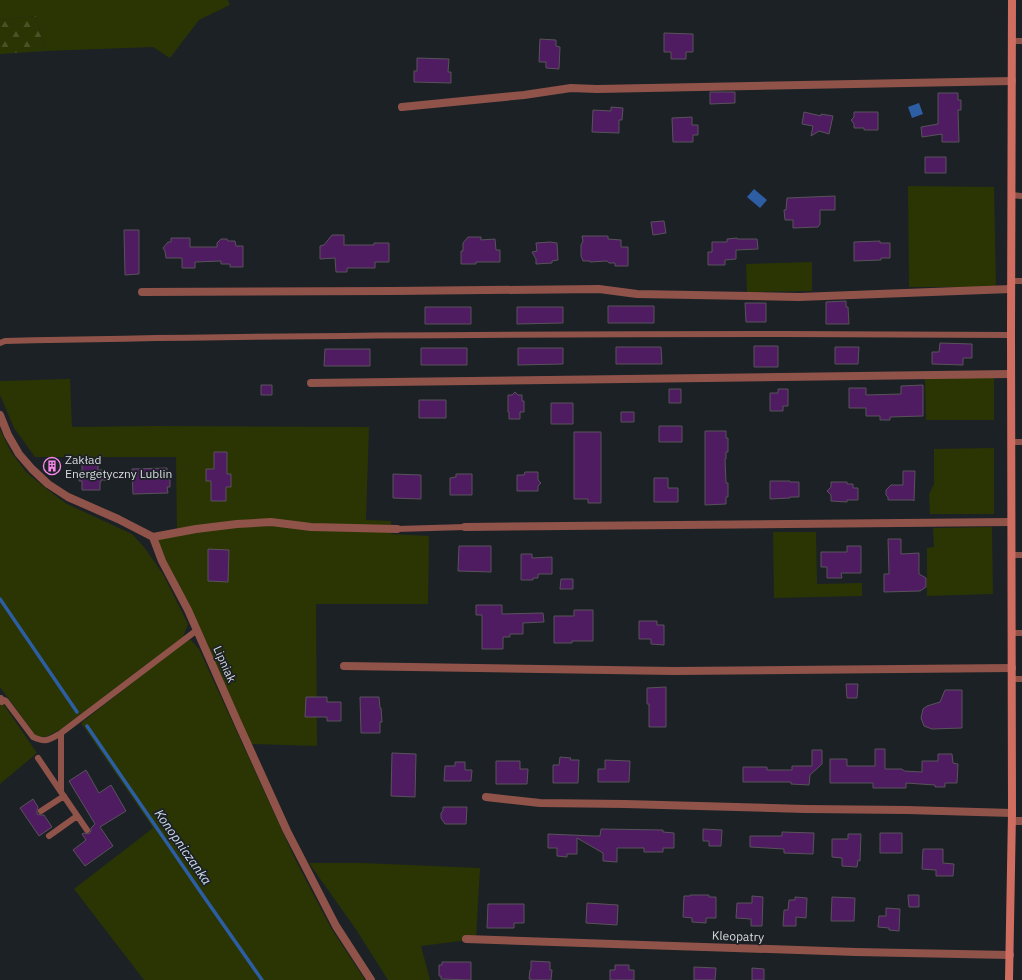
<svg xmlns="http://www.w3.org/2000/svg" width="1022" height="980" viewBox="0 0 1022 980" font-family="'IBM Plex Sans',sans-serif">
	<defs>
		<pattern id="forest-firs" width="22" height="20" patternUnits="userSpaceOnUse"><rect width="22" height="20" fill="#2a3503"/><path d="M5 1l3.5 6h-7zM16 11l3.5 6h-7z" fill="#485227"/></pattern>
	</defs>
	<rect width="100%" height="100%" fill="#1c2126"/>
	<!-- green -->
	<path fill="#2a3503" d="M0 0H228L230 5 199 20 170 58 153 47 45 51 36 16 0 20Z
		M908 186 994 187 996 287H909Z
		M812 262V291L747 292 746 264Z
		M925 378H994V420H926Z
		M70 379 72 427 155 426 369 427 366 520 391 521V534L429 536 428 604H316L317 746 250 744 153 537 177 531 176 457H35L14 428 0 395V381Z
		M0 429 11 452 27 473 48 490 67 504 132 534 144 547 163 574 188 624 183 637 61 729 46 737 36 736 0 687Z
		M994 448V514H930L929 494 934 484V449Z
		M992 527 993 594 927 596V548L934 547 933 528Z
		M773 532H816L817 584 862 583V596L774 598Z
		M191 640 199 649 296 861 331 928 365 980H144L74 889 153 828 81 723 186 641Z
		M2 702 37 753 0 784V703Z
		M309 863H362L480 868 476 939 421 946 430 980H388L357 931Z"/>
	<!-- forest -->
	<path fill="url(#forest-firs)" d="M36 16 45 51 0 54V20Z"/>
	<!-- water -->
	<path fill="#2d5ea4" d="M919 103 923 114 912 118 908 107Z
		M754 189 767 200 760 208 747 197Z"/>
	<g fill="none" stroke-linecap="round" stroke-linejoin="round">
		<!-- stream -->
		<path stroke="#2d5ea4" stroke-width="3.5" d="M0 599 77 712
			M87 726 202 894 262 980"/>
	</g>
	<!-- building -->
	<path fill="#4f1c62" stroke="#58535a" d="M664 33 693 34V52H686V59H671V52H664Z
		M540 39 556 40V46L560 47 559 69 546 68V62H539Z
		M417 58 449 59 448 72H451V83L414 82V71H417Z
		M710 92H735V103L710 104Z
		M938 93H958V100H961V110H958L959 142H942V134L922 137 921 127 938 124Z
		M611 107 623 108 622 120H619V133L592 132 593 110 611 111Z
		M804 112 821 116V114L833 116 829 134 819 131 811 136 813 126 802 124Z
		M854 112H878V130H864V128H854V124L851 120 854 117Z
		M692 117V125H698V135H693V142H673L672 118Z
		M925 157H946V173H925Z
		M835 196V210H820V224L818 227 793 228V220H785L784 210H786L787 198Z
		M664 221 666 233 653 235 651 222Z
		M124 230H139V274L125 275Z
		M332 235H344V245H374V243H389V262H375V268H347V272H336L335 258 320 259V246L324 245Z
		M582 236H608V239L621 240V247H628V266H615V263H609L607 261 590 262V261H583L581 256V245L583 241Z
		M468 237H481V240L495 239 496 250H500V262H476V264H461V251H463V243Z
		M171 238H190V247H217V243L221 239H227L228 241H235L236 246H243V267H230V264H221V261L195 262V268H182V258H166L165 251 163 248 168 242H171Z
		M737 238V239H757L758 249 736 250V259L725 260V265H708V252H712V242H727V239Z
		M880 241V243H890V258H881V260L854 261V242Z
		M550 242 557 243 558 260 552 261V263L536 264V259L532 252 537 251 536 243Z
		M846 301V307H848L849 324H826V302Z
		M745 303H766V322H746Z
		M608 306H654V323H608Z
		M425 307H471V324H425Z
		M517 307H563V323L517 324Z
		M940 343 972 344V358H963V365L932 364V352H939Z
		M754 346H778V367H754Z
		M616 347H661L662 364H616Z
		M835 347H859L858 364H835Z
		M421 348H467V365H421Z
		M518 348H563V364L518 365Z
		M325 349H370V366H324Z
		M261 385H272V395H261Z
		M923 385V416L890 417V420H880V416H866V408H849V388H866V395L901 394V386Z
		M669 389H681V403H669Z
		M778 389H788V406H783V411H770V393H778Z
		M515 392 518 395H522V401H524V412H520V419H509V412H508V395H512Z
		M419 400H446V418H419Z
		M551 403H573V424H551Z
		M621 412H634V422H621Z
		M659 426H682V442H659Z
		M705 431H726V438H728V452H726V459H725L726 483H728V497H726V504L705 505Z
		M574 432H601V503H588V499H574Z
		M214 452H227V474H231V487H226V501H211V481H206V469H214Z
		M82 463H98V470H102V472H108V480H101V482H100V490H82V481H79V471H82Z
		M167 468V475H170V487H167L168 493 133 494 132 469Z
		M903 471H915L914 501 913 500H888V497L886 495V490L891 485H903Z
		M525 472H538V480L541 483 538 486V491H517V475H524Z
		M393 474 421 475V499L393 498Z
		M456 474H472V495H450V478L456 477Z
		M654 478H668V488H678V502H654Z
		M770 481H790V482H799V497H790V498L770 499Z
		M831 482H847V484H853V488H858V500H847V502L831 501V495L827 491 831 487Z
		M888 539H901V554L919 553V574L926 578V587L920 591 884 592V574H889Z
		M459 546H491V572L458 571Z
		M847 546H861V573H841L842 578H827V567H821V552H847Z
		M208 549 229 550 228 582 208 581Z
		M521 554H532V558L552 557V574H538V578H533V580H521Z
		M561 579H573V589H560Z
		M476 605H502V614L543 613 544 622 523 623V634H510V637H503V649H482V615H476Z
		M574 610H593V641H572V643H554V616H574Z
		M639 621H657V625H664V645L651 644V639H639Z
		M846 684H858L857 698H847Z
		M666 687V727H649V704H647V688Z
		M945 690H962V728L932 729 924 726 921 718 923 709 927 706 940 702Z
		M306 697H327V702H341V721H327V717H305Z
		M360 697H379L380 708H381L382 722H380V733H361Z
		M875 749H885V769H902L904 771 922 772V761H938V754H952L953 763 958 764 957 783H945V787H935V785L906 783V788H873V783H830V759H847V766H875Z
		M812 750H822V764L810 775 809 785 791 784V782H743V767H767V770H792V766H812Z
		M392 753 416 754 415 797 391 796Z
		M560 757 571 758 570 760H579L578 783H553V765H559Z
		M605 760 630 761 629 782H598V769H605Z
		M496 761H520V769H528L527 784H496Z
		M455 762H465V770H472L471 781H444L445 766H455Z
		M86 770 99 793 111 785 126 811 100 827 113 846 85 866 73 850 86 840 82 834 84 833 87 834 90 833 91 830V828L95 824 69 781Z
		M33 799 38 807 37 811V814L41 815H44L52 827 39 836 20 808Z
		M443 807H467L466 824H445L441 818V813L443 811Z
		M601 829 663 830V832L674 833V848H663V852H644V848H617V862L603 861V853L577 838V854H567V857L557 856V848H548V834L594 836H600Z
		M703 829 722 830 721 846H709V841H703Z
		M782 832 814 833 813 854 784 853V849L750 847V836H782Z
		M880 833H902V853H880Z
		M848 834H861L860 861 858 860 857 867 842 866V858L832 857V839H848Z
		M923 849H943V863L954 864 953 876H936V870L922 869Z
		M690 895H709V897H716V918H706V923L692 922V918L683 917 684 896H690Z
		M908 895H919V907H909Z
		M752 896 763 897 762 926H751V919L736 918 737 903H752Z
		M795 897 807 898 806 918 796 917V926H783L784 910H788L789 900H795Z
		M832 897 855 898 854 921H831Z
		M587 903 618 905 617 925 586 923Z
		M488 904H524V923H514V928H487Z
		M886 908 900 909 899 931 889 930V928L878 927 879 916H886Z
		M531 961 550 962V970H552L551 980H531V979H529L530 970H531Z
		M442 962H471V980L441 979V976H439V965H442Z
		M615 965H629V970H634V980H610V970H615Z
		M694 967 716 968 715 980H694Z
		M752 968 764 969V980H752Z"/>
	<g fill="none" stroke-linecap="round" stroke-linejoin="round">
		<!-- lane -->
		<path stroke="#90534a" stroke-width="6" d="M1012 41H1022
			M1011 195 1022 196
			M1011 281H1022
			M0 343 5 341C264 335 524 334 783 334 859 334 935 335 1011 335
			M1011 442H1022
			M397 529 465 527
			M1012 555H1022
			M1012 633H1022
			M1012 679H1022
			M0 698H1L2 702 4 700 6 701 33 737C46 743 49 740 61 733L197 630
			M61 733V792L87 830
			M38 758 61 792
			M41 811 64 796
			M49 836 77 816"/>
		<!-- street -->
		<path stroke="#90534a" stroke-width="8" d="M402 107 524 95 571 88 597 89 1012 81
			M142 292 392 291 599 289 637 294 799 297 1011 289
			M311 383 1011 374
			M0 415 8 435 19 454 32 469 48 484 68 497 118 519 153 537 162 561 188 610 238 723 287 831 336 926 371 980
			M465 527 1011 522
			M153 537 196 529 237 524 271 522 311 527 397 529
			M344 666 674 671 1012 668
			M486 797 540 803 625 804 805 809 907 810 1012 813
			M1012 821H1022
			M466 939 856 952 1010 955"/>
		<!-- secondary -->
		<path stroke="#cf6e60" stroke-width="8" d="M1009 980 1012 813 1011 335 1012 0"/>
	</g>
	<!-- icons -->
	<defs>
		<g id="building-ring" transform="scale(0.9)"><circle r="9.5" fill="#1c2126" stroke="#f888ea" stroke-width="1.5"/><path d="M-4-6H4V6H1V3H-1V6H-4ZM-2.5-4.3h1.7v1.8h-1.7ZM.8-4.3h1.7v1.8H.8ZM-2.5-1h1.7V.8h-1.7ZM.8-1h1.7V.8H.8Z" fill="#f888ea"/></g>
	</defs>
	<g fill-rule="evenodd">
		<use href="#building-ring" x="52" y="466"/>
	</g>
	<g text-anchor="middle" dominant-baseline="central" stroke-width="3.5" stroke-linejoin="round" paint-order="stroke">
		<!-- poi labels -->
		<g font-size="12" fill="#d8dbde" stroke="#1c2126" text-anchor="start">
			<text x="65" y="459">Zakład<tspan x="65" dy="14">Energetyczny Lublin</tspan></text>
		</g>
		<!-- street labels -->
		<g font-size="12" fill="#d8dbde" stroke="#1c2126">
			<text transform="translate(225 664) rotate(66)">Lipniak</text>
			<text transform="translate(738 936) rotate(2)">Kleopatry</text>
		</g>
		<!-- water labels -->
		<g font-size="13" font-style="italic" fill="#d2e0f3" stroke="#1c2126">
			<text transform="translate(183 847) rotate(55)">Konopniczanka</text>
		</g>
	</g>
</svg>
